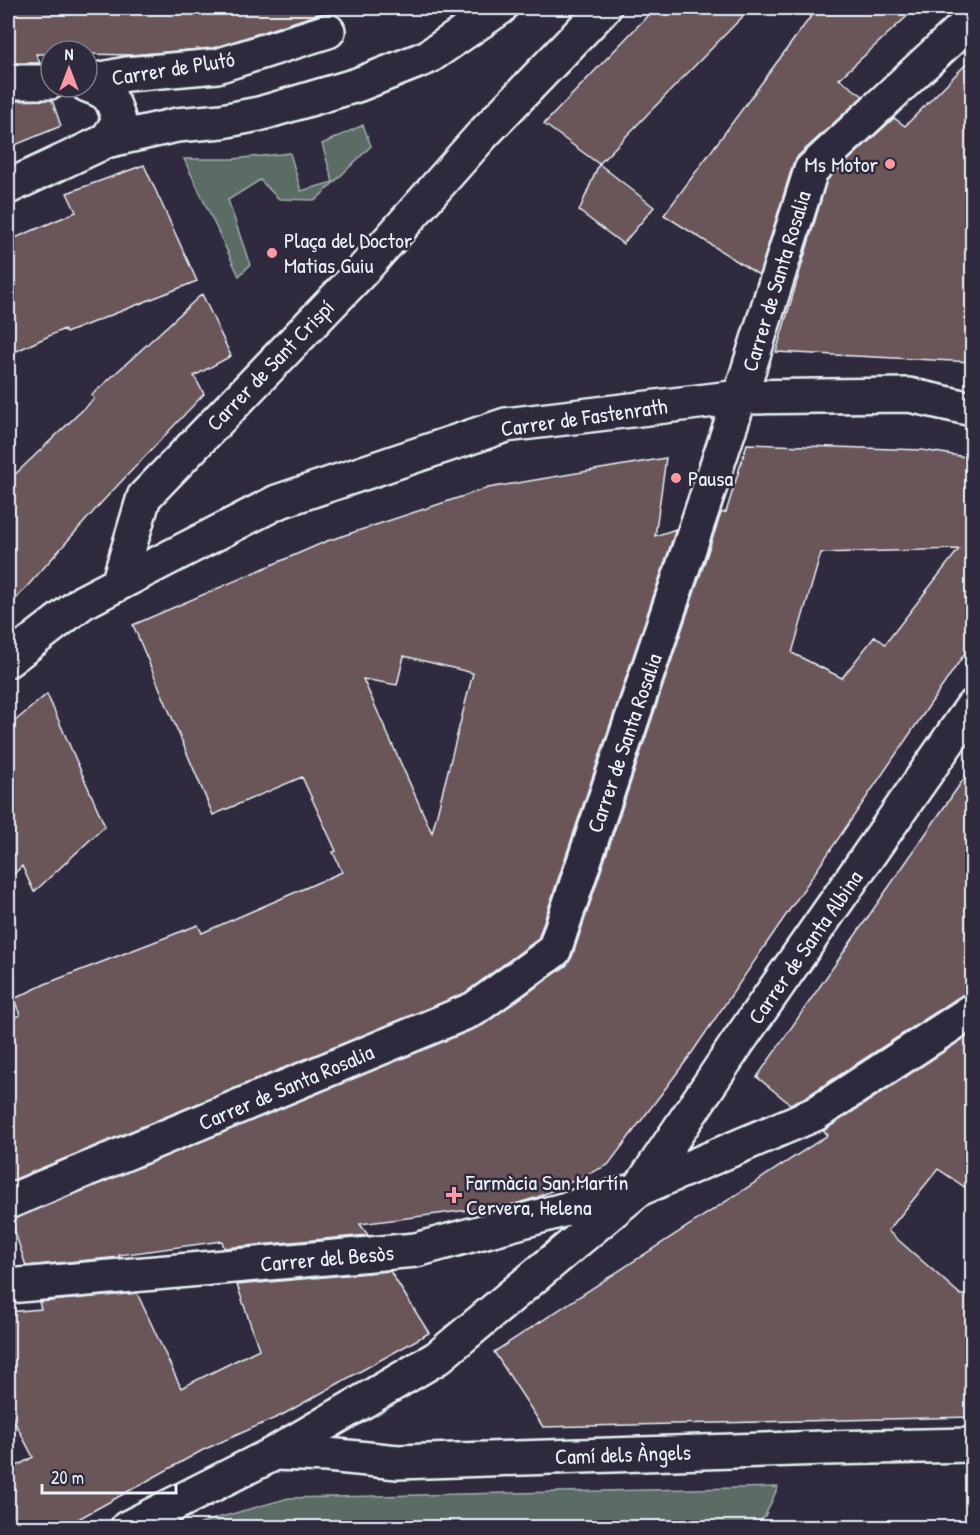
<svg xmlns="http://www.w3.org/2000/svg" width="980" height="1535" viewBox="0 0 980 1535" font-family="'Patrick Hand',sans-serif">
	<rect width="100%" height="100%" fill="#2f2a3d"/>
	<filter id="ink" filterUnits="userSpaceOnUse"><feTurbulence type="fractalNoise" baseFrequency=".0167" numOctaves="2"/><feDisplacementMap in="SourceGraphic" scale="12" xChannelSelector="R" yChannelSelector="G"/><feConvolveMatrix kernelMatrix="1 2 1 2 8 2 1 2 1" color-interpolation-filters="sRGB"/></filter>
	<g filter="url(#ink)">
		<!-- green -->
		<path fill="#5a6c64" stroke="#a1aeae" stroke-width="1.5" d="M363 125 371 146 316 200 279 199 260 180 228 200 250 265 239 276 184 159H233L290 153 301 191 333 182 322 144Z
			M778 1487 765 1516 754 1527H195L207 1521 289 1498Z"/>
		<!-- building -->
		<path fill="#6b5759" stroke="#e8f1f8" stroke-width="1.5" fill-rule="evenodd" d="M8 8H346L334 13H322L213 48 130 55 87 54V51H51V54H36L40 63H8Z
			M655 8H751L599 164 544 124Z
			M817 8H916L839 79 863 96 798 156 793 164 759 275 664 215Z
			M972 58V362L776 352 827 180 894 118 905 126Z
			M52 100 61 126 8 148V101Z
			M599 164 654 207 623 244 579 211Z
			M144 165 197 281 66 333 64 329 8 355V241L76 212 67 193Z
			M202 294 231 356 194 376 204 394 102 502 8 608V481L94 399 92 395Z
			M747 444 922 450 972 458V643L689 1057 608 1165 538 1197 515 1204 360 1224 368 1235 224 1248 222 1241 119 1255 120 1257 26 1266 11 1220 481 1026 566 966 572 957 721 513 726 512ZM959 549 885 644 875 636 842 678 792 653 821 553Z
			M666 458 655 536 676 529 538 939 465 993 8 1182V1020L20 1015 14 999 45 984 198 925 202 933 342 872 333 852 336 851 302 777 213 815 133 625 327 541 488 488ZM404 656 473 673 432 833 363 679 397 685Z
			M47 694 105 826 34 892 22 866 8 880V727Z
			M972 767V993L962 995 806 1097 790 1104 757 1077Z
			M972 1033V1192L938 1169 888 1231 961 1295H972V1417L543 1427 494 1352 828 1135 823 1131Z
			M390 1271 429 1333 282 1415 203 1450 64 1527H8V1471L33 1457 8 1409V1312L41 1309 39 1302 137 1293 181 1388 259 1349 237 1285Z"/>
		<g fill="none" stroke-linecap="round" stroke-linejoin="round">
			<!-- minor casing -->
			<g stroke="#e8f1f8" stroke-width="38">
				<path id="minor" d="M8 82H51
					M87 82 127 74 217 66 328 31
					M87 85C110 93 112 97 119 121L106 141
					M8 187 106 141 177 125 222 121 259 114 357 85 428 57 500 8
					M118 584 144 497 363 270 483 134 604 8
					M8 660 83 602 277 502 506 425 740 397 909 395 972 409
					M639 1189 736 1045 972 707
					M8 1202 474 1009 554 951 740 397 811 170 972 19
					M8 1286 416 1250 629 1192
					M275 1453 327 1455 398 1462 825 1448 972 1445
					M127 1528 275 1453 437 1358 639 1189 815 1114 972 1011"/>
			</g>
			<!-- minor -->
			<use href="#minor" stroke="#2f2a3d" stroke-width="33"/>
		</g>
	</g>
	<!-- markers -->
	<g fill="#ff9aa2" stroke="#2f2a3d" stroke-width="2">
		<circle cx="890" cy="164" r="6"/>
		<circle cx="272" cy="253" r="6"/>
		<circle cx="676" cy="478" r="6"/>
		<path d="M451 1186h6v6h6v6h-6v6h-6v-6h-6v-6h6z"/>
	</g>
	<g text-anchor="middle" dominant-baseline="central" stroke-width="5" stroke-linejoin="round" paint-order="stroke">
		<!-- street labels -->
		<g font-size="22" fill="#e8f1f8" stroke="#2f2a3d">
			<text transform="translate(173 68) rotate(-9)">Carrer de Plutó</text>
			<text transform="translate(776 281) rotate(-73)">Carrer de Santa Rosalia</text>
			<text transform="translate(270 365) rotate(-46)">Carrer de Sant Crispí</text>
			<text transform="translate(584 417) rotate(-8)">Carrer de Fastenrath</text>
			<text transform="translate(624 743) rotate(-71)">Carrer de Santa Rosalia</text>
			<text transform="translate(805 947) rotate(-55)">Carrer de Santa Albina</text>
			<text transform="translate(286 1087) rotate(-23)">Carrer de Santa Rosalia</text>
			<text transform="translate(327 1258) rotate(-5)">Carrer del Besòs</text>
			<text transform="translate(623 1454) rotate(-2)">Camí dels Àngels</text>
		</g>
		<!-- poi labels -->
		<g font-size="22" fill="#e8f1f8" stroke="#2f2a3d" text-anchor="start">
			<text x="878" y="164" text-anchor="end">Ms Motor</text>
			<text x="284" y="240">Plaça del Doctor<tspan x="284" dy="25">Matias Guiu</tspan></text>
			<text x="688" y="478">Pausa</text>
			<text x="466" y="1182">Farmàcia San Martín<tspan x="466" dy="25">Cervera, Helena</tspan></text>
		</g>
	</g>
	<!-- margin -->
	<rect width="980" height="1535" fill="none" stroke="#2f2a3d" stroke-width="30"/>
	<rect x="15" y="15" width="950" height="1505" fill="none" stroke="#e8f1f8" stroke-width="2" filter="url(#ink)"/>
	<!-- north arrow -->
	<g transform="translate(69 69)"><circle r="28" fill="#2f2a3d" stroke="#797a88" stroke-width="1.5"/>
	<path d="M0-4.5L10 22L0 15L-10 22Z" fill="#ff9aa2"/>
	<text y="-9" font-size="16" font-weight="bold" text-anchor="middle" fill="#e8f1f8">N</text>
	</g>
	<!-- scale -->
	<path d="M42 1484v9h134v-9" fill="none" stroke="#e8f1f8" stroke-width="3"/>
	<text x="51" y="1484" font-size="18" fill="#e8f1f8" stroke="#2f2a3d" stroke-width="4.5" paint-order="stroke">20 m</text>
</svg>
